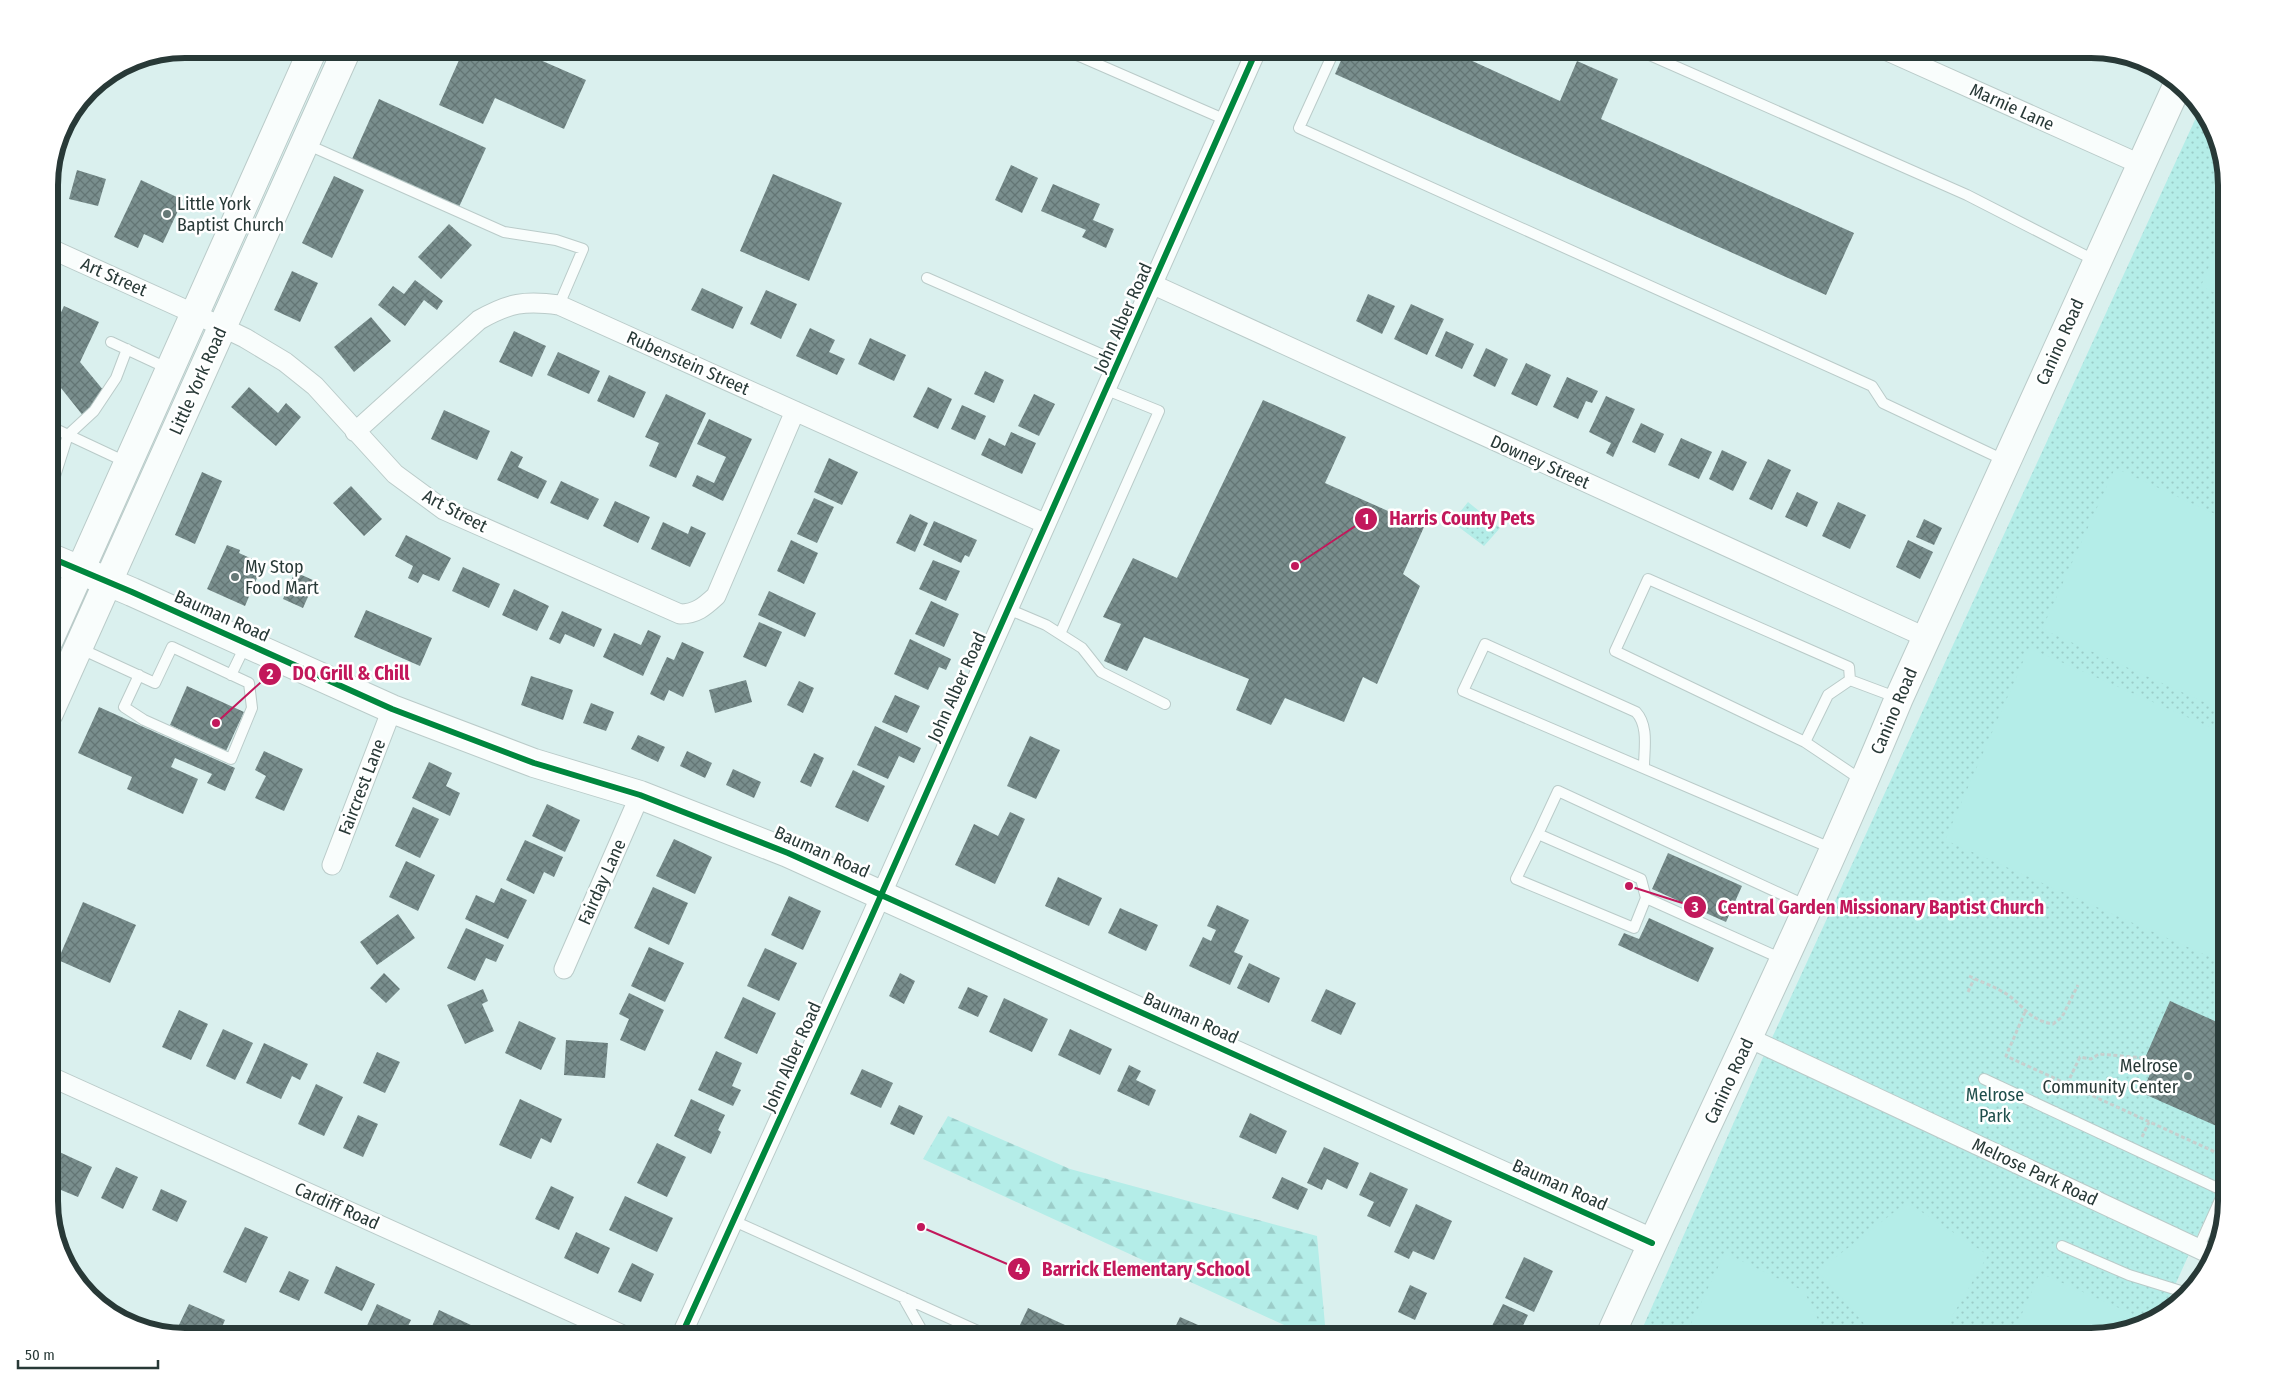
<svg xmlns="http://www.w3.org/2000/svg" width="2275" height="1385" viewBox="0 0 2275 1385" font-family="'Fira Sans Condensed',sans-serif">
	<defs>
		<pattern id="forest-firs" width="22" height="20" patternUnits="userSpaceOnUse" patternTransform="scale(1.25)"><rect width="22" height="20" fill="#b4ede8"/><path d="M5 1l3.5 6h-7zM16 11l3.5 6h-7z" fill="#9bccc8"/></pattern>
		<pattern id="park-dots" width="8" height="8" patternUnits="userSpaceOnUse" patternTransform="scale(1.25)"><rect width="8" height="8" fill="#b4ede8"/><path d="M2 2h.1M6 6h.1" fill="none" stroke="#9bccc8" stroke-width="1.8" stroke-linecap="round"/></pattern>
		<pattern id="building-cross-hatch" width="8" height="8" patternUnits="userSpaceOnUse" patternTransform="scale(1.25)"><rect width="8" height="8" fill="#798e8d"/><path d="M0 0l8 8M0 8l8-8" fill="none" stroke="#637574"/></pattern>
	</defs>
	<rect width="100%" height="100%" fill="#daf0ee"/>
	<!-- forest -->
	<path fill="url(#forest-firs)" d="M948 1116 1070 1169 1317 1236 1326 1336H1308L923 1159Z"/>
	<!-- park -->
	<path fill="url(#park-dots)" d="M2200 109 2208 116 2226 176V1201L2219 1227 2204 1221 2162 1314 2158 1318 2091 1336H1639L1754 1077Z
		M1468 502 1500 528 1484 546 1452 522Z"/>
	<!-- pitch -->
	<path fill="#b4ede8" d="M2226 225V298L2201 286Z
		M2115 468 2226 519V712L2042 629Z
		M2029 648 2226 734V964L1945 840Z
		M1911 1205 1988 1255 1947 1325 1938 1336H1875L1818 1271 1902 1206Z
		M1725 1253 1804 1291 1826 1336H1685Z
		M2040 1273 2137 1316 2133 1325 2091 1336H2012Z"/>
	<!-- building -->
	<path fill="url(#building-cross-hatch)" d="M464 49H515L586 80 564 129 495 98 483 124 439 105Z
		M1346 49H1446L1560 101 1577 61 1618 79 1601 119 1854 233 1826 295 1335 74Z
		M379 99 486 148 459 207 352 159Z
		M1011 165 1038 178 1022 213 995 200Z
		M77 170 106 179 98 206 69 199Z
		M773 174 842 203 809 281 740 251Z
		M334 176 364 190 332 258 302 243Z
		M141 180 183 200 163 243 144 234 138 248 114 237Z
		M1053 184 1100 204 1093 220 1114 229 1106 248 1082 237 1086 230 1041 211Z
		M449 224 472 245 441 279 418 257Z
		M292 271 318 283 300 322 274 310Z
		M415 280 443 301 437 310 424 300 405 326 378 305 393 286 404 294Z
		M702 288 743 307 733 329 691 310Z
		M766 290 797 304 781 339 750 324Z
		M1368 294 1395 306 1382 334 1356 321Z
		M1411 304 1444 319 1427 355 1394 339Z
		M64 306 99 322 80 362 109 397 84 417 57 383 49 388V338Z
		M371 317 391 341 354 372 334 347Z
		M810 328 835 340 829 352 845 359 837 375 796 356Z
		M514 331 546 346 532 377 499 362Z
		M1446 331 1474 344 1462 369 1435 356Z
		M870 338 906 355 894 381 858 364Z
		M1486 348 1508 359 1495 387 1473 376Z
		M558 352 600 371 589 394 547 375Z
		M1526 363 1551 375 1537 406 1511 394Z
		M985 371 1004 380 994 403 974 394Z
		M609 375 646 392 634 418 597 401Z
		M1567 377 1598 391 1592 403 1586 401 1578 419 1553 407Z
		M249 387 278 413 286 403 301 417 276 446 231 407Z
		M928 387 952 399 938 429 913 417Z
		M666 394 706 413 676 478 649 466 659 443 645 437Z
		M1034 394 1055 404 1039 436 1018 426Z
		M1606 396 1635 409 1613 457 1606 453 1611 443 1589 432Z
		M1263 400 1346 437 1325 483 1424 527 1403 574 1420 586 1377 684 1363 677 1344 722 1285 698 1271 725 1236 710 1249 679 1144 637 1127 671 1104 661 1121 624 1103 617 1133 558 1177 578Z
		M962 405 986 416 975 440 951 429Z
		M444 410 490 431 477 460 431 439Z
		M709 419 752 439 723 501 692 486 697 475 714 483 726 457 697 444Z
		M1641 423 1664 434 1655 453 1632 442Z
		M1011 432 1036 443 1022 474 981 455 989 438 1005 446Z
		M1681 438 1712 452 1699 479 1668 465Z
		M1722 450 1747 462 1733 491 1709 479Z
		M511 451 523 457 518 467 547 481 538 499 497 480Z
		M829 458 858 472 842 505 814 492Z
		M1768 459 1791 470 1772 510 1749 499Z
		M202 472 222 481 195 544 175 535Z
		M561 481 599 499 588 520 550 503Z
		M351 486 382 519 364 536 333 503Z
		M1797 492 1818 502 1807 527 1785 517Z
		M814 498 834 507 817 543 797 534Z
		M615 501 650 517 638 543 603 526Z
		M1838 502 1866 515 1850 549 1822 536Z
		M910 514 928 523 915 552 896 543Z
		M1924 519 1942 528 1934 545 1916 537Z
		M934 521 977 540 969 557 965 555 961 563 923 545Z
		M663 522 688 534 691 526 706 533 690 567 651 549Z
		M406 535 451 558 439 581 423 574 418 583 408 578 413 566 395 556Z
		M791 540 818 553 804 584 777 571Z
		M1908 540 1933 552 1920 579 1896 567Z
		M227 545 240 550 239 553 263 564 245 606 207 589Z
		M933 560 960 571 946 601 919 589Z
		M463 567 500 584 489 608 452 591Z
		M295 572 315 581 303 608 283 599Z
		M514 589 549 606 537 631 502 615Z
		M769 591 816 613 805 637 758 615Z
		M931 601 959 614 944 647 915 634Z
		M366 610 432 638 420 666 354 637Z
		M562 611 602 629 594 647 565 634 560 644 549 639Z
		M759 622 782 632 766 667 743 657Z
		M648 630 661 636 643 676 603 657 614 633 641 645Z
		M910 639 951 659 946 670 939 667 928 690 894 674Z
		M682 642 704 652 683 697 669 690 664 701 650 694 667 657 674 660Z
		M531 676 573 690 563 720 521 705Z
		M746 680 752 702 715 713 709 690Z
		M799 681 814 688 803 713 787 705Z
		M187 686 244 712 226 751 170 725Z
		M895 695 920 706 907 733 882 722Z
		M591 703 614 712 606 731 583 723Z
		M99 707 235 768 225 791 207 783 212 774 175 758 171 767 198 779 183 814 127 789 132 777 78 753Z
		M875 726 921 748 914 763 899 756 888 779 857 765Z
		M638 735 665 747 658 762 631 749Z
		M1030 736 1060 750 1036 799 1007 786Z
		M264 751 303 769 284 811 255 798 266 776 255 770Z
		M687 751 712 763 705 778 680 766Z
		M814 753 824 758 811 787 800 782Z
		M429 762 452 773 446 786 460 793 450 816 412 798Z
		M733 769 761 782 754 798 726 785Z
		M853 770 885 786 868 822 835 807Z
		M547 804 580 820 565 852 532 836Z
		M413 807 439 819 420 858 395 846Z
		M1010 812 1025 819 995 884 955 865 974 824 998 836Z
		M674 839 712 857 695 894 656 876Z
		M525 840 563 857 554 877 544 872 534 894 506 880Z
		M1668 853 1742 886 1726 922 1652 889Z
		M406 861 435 875 418 911 389 897Z
		M1058 877 1102 898 1089 926 1045 906Z
		M653 887 688 903 669 945 634 928Z
		M501 888 527 900 508 939 465 919 476 895 494 903Z
		M789 896 821 911 803 950 771 935Z
		M83 902 136 925 110 983 58 960Z
		M1217 905 1249 920 1234 952 1243 956 1230 985 1189 966 1203 937 1211 941 1216 930 1207 926Z
		M1120 908 1158 925 1146 951 1108 933Z
		M398 914 415 938 377 965 360 942Z
		M1649 918 1714 948 1698 982 1618 945 1624 933 1639 939Z
		M466 928 504 945 496 962 486 958 475 981 447 968Z
		M649 947 684 963 665 1002 631 986Z
		M765 948 797 963 779 1001 747 986Z
		M1249 963 1280 978 1269 1003 1237 988Z
		M384 973 400 989 386 1003 370 988Z
		M900 973 915 981 904 1004 889 996Z
		M968 987 988 996 978 1017 958 1008Z
		M483 989 488 1001 482 1004 494 1031 465 1044 447 1005Z
		M1326 989 1356 1003 1341 1035 1311 1021Z
		M629 993 664 1010 645 1051 620 1040 629 1019 619 1014Z
		M743 997 776 1013 757 1054 724 1038Z
		M1004 998 1048 1019 1032 1052 989 1032Z
		M2170 1001 2226 1026V1089L2224 1093 2226 1094V1115L2221 1128 2142 1093 2155 1062 2145 1058Z
		M179 1010 208 1024 191 1060 162 1047Z
		M519 1021 556 1038 541 1070 505 1053Z
		M223 1029 253 1043 235 1080 206 1066Z
		M1070 1029 1112 1049 1100 1075 1058 1055Z
		M566 1040 608 1043 605 1078 564 1075Z
		M264 1043 308 1064 300 1080 292 1076 281 1099 246 1083Z
		M716 1051 742 1063 732 1086 741 1090 733 1106 698 1090Z
		M377 1052 400 1062 385 1093 363 1083Z
		M1129 1065 1141 1071 1136 1080 1156 1090 1149 1106 1117 1091Z
		M862 1069 893 1083 881 1108 850 1094Z
		M316 1084 343 1097 324 1136 298 1124Z
		M520 1099 562 1119 551 1143 541 1138 531 1159 499 1145Z
		M691 1099 725 1115 718 1130 721 1132 711 1154 674 1136Z
		M899 1105 923 1116 914 1135 890 1124Z
		M1250 1113 1287 1131 1276 1154 1239 1137Z
		M358 1115 378 1124 363 1157 343 1148Z
		M657 1143 686 1157 667 1197 637 1183Z
		M1324 1147 1359 1163 1347 1189 1327 1179 1322 1190 1307 1183Z
		M55 1150 92 1167 78 1197 49 1185V1164Z
		M116 1167 138 1177 123 1209 101 1198Z
		M1370 1172 1408 1189 1390 1227 1367 1216 1374 1202 1359 1195Z
		M1282 1177 1308 1189 1298 1210 1272 1198Z
		M551 1186 574 1197 559 1230 535 1219Z
		M161 1189 187 1201 177 1222 152 1210Z
		M625 1196 673 1218 657 1252 609 1230Z
		M1416 1204 1452 1221 1434 1260 1413 1251 1409 1259 1394 1252Z
		M245 1227 268 1237 246 1283 223 1272Z
		M576 1232 610 1248 598 1274 564 1258Z
		M1524 1257 1553 1271 1534 1312 1505 1298Z
		M632 1263 654 1274 641 1302 618 1292Z
		M336 1266 375 1284 362 1311 324 1293Z
		M289 1271 309 1280 299 1301 279 1292Z
		M1410 1285 1427 1293 1415 1320 1398 1312Z
		M189 1304 225 1320 218 1336H192L177 1329Z
		M377 1304 411 1320 403 1336H378L365 1330Z
		M1503 1304 1528 1315 1518 1336H1504L1490 1330Z
		M1028 1308 1078 1331 1076 1336H1040L1019 1327Z
		M439 1310 473 1326 468 1336H440L430 1331Z
		M1180 1317 1223 1336H1171Z"/>
	<g fill="none" stroke-linecap="round" stroke-linejoin="round">
		<!-- lane casing -->
		<g stroke="#bacbc9" stroke-width="12">
			<path id="lane" d="M1063 49 1226 120
				M1335 49 1299 128 1872 386 1883 403 2006 461
				M1636 49 1967 195 2096 261
				M306 144 504 232 556 240 583 249 559 305
				M927 278 1119 362
				M111 342 169 369
				M49 426 128 463
				M49 495 68 435 94 411 116 378 127 349
				M1008 609 1046 625 1082 648 1101 672 1165 704
				M1060 634 1159 411 1107 390
				M79 648 155 683 172 647 249 683 252 708 231 759 144 720 124 707 139 675
				M231 675 246 644
				M1850 680 1898 698
				M1805 742 1828 695 1850 680 1849 667 1648 579 1615 651 1805 742 1863 781
				M1644 767C1644 749 1649 726 1636 712L1485 644 1463 691 1833 849
				M1538 834 1516 879 1634 928 1646 898
				M1782 959 1646 898 1641 879 1538 834 1558 791 1807 906
				M1984 1079 2226 1192
				M734 1221 989 1336
				M2062 1246 2129 1275 2184 1292
				M2198 1249 2224 1191
				M903 1297 925 1336"/>
		</g>
		<!-- street casing -->
		<g stroke="#bacbc9" stroke-width="21">
			<path id="street" d="M1883 49 2142 165
				M49 248 195 314 245 338 285 362 315 386 395 474 444 510 680 614C696 614 704 607 716 596L795 411
				M1154 285 1927 638
				M355 432 479 320C509 303 525 300 559 305L1046 524
				M332 865 392 709
				M564 969 640 795
				M1749 1038 2212 1255
				M49 1076 625 1336
				M681 1336 870 920 1257 49"/>
		</g>
		<!-- secondary casing -->
		<g stroke="#bacbc9" stroke-width="30">
			<path id="secondary" d="M49 557 132 592 392 709 534 763 640 795 788 853 1652 1243
				M49 640 313 49
				M49 713 347 49
				M1610 1336C1706 1123 1810 914 1899 698L2177 86"/>
		</g>
		<!-- path -->
		<path stroke="#c7cfce" stroke-width="3" stroke-dasharray="4 2.5" stroke-linecap="butt" d="M1969 976C1981 982 1996 987 2008 995 2025 1007 2029 1020 2053 1024L2062 1017 2078 985
			M1968 992 1974 979
			M2025 1012 2006 1056 2226 1157
			M2067 1084 2080 1057 2091 1059 2099 1054 2145 1058
			M2142 1137 2149 1122"/>
		<!-- lane -->
		<use href="#lane" stroke="#f9fdfc" stroke-width="10"/>
		<!-- street -->
		<use href="#street" stroke="#f9fdfc" stroke-width="19"/>
		<!-- secondary -->
		<use href="#secondary" stroke="#f9fdfc" stroke-width="28"/>
		<!-- cycleway casing -->
		<g stroke="#fff" stroke-width="9">
			<path id="cycleway" d="M49 557 132 592 392 709 534 763 640 795 788 853 1652 1243
				M681 1336 870 920 1257 49"/>
		</g>
		<!-- cycleway -->
		<use href="#cycleway" stroke="#00873e" stroke-width="6"/>
	</g>
	<!-- markers -->
	<g fill="#667977" stroke="#fff" stroke-width="2">
		<circle cx="167" cy="214" r="5"/>
		<circle cx="235" cy="577" r="5"/>
		<circle cx="2188" cy="1076" r="5"/>
	</g>
	<g text-anchor="middle" dominant-baseline="central" stroke-width="5" stroke-linejoin="round" paint-order="stroke">
		<!-- street labels -->
		<g font-size="18" fill="#283937" stroke="#fff">
			<text transform="translate(2012 107) rotate(24)">Marnie Lane</text>
			<text transform="translate(114 277) rotate(24)">Art Street</text>
			<text transform="translate(1123 318) rotate(-66)">John Alber Road</text>
			<text transform="translate(2060 342) rotate(-66)">Canino Road</text>
			<text transform="translate(688 363) rotate(24)">Rubenstein Street</text>
			<text transform="translate(198 381) rotate(-66)">Little York Road</text>
			<text transform="translate(1540 462) rotate(24)">Downey Street</text>
			<text transform="translate(455 511) rotate(28)">Art Street</text>
			<text transform="translate(222 616) rotate(24)">Bauman Road</text>
			<text transform="translate(957 687) rotate(-66)">John Alber Road</text>
			<text transform="translate(1894 711) rotate(-67)">Canino Road</text>
			<text transform="translate(362 787) rotate(-69)">Faircrest Lane</text>
			<text transform="translate(822 852) rotate(24)">Bauman Road</text>
			<text transform="translate(602 882) rotate(-66)">Fairday Lane</text>
			<text transform="translate(1191 1018) rotate(24)">Bauman Road</text>
			<text transform="translate(792 1057) rotate(-66)">John Alber Road</text>
			<text transform="translate(1729 1081) rotate(-65)">Canino Road</text>
			<text transform="translate(2035 1172) rotate(25)">Melrose Park Road</text>
			<text transform="translate(1560 1185) rotate(24)">Bauman Road</text>
			<text transform="translate(337 1206) rotate(24)">Cardiff Road</text>
		</g>
		<!-- poi labels -->
		<g font-size="18" fill="#283937" stroke="#fff" text-anchor="start">
			<text x="177" y="204">Little York<tspan x="177" dy="21">Baptist Church</tspan></text>
			<text x="245" y="567">My Stop<tspan x="245" dy="21">Food Mart</tspan></text>
			<text x="2178" y="1066" text-anchor="end">Melrose<tspan x="2178" dy="21">Community Center</tspan></text>
		</g>
		<!-- park labels -->
		<g font-size="18" fill="#1e4e4b" stroke="#fff">
			<text x="1995" y="1095">Melrose<tspan x="1995" dy="21">Park</tspan></text>
		</g>
	</g>
	<!-- crop -->
	<path d="M0 0H2275V1385H0ZM185 58H2091A127 127 0 0 1 2218 185V1201A127 127 0 0 1 2091 1328H185A127 127 0 0 1 58 1201V185A127 127 0 0 1 185 58Z" fill="#fff" fill-rule="evenodd"/>
	<path fill="none" stroke="#283937" stroke-width="6" d="M185 58H2091A127 127 0 0 1 2218 185V1201A127 127 0 0 1 2091 1328H185A127 127 0 0 1 58 1201V185A127 127 0 0 1 185 58Z"/>
	<!-- callouts -->
	<path fill="none" stroke="#c2185b" stroke-width="2" d="M1295 566L1366 519M216 723L270 674M1629 886L1695 907M921 1227L1019 1269"/>
	<g fill="#c2185b" stroke="#fff" stroke-width="2">
		<circle cx="1295" cy="566" r="5"/>
		<circle cx="216" cy="723" r="5"/>
		<circle cx="1629" cy="886" r="5"/>
		<circle cx="921" cy="1227" r="5"/>
		<circle cx="1366" cy="519" r="12"/>
		<circle cx="270" cy="674" r="12"/>
		<circle cx="1695" cy="907" r="12"/>
		<circle cx="1019" cy="1269" r="12"/>
	</g>
	<g font-size="15" text-anchor="middle" font-weight="bold" fill="#fff">
		<text x="1366" y="524">1</text>
		<text x="270" y="679">2</text>
		<text x="1695" y="912">3</text>
		<text x="1019" y="1274">4</text>
	</g>
	<g font-size="19" text-anchor="middle" font-weight="bold" fill="#c2185b" stroke="#fff" stroke-width="5" stroke-linejoin="round" paint-order="stroke">
		<text x="1462" y="525">Harris County Pets</text>
		<text x="351" y="680">DQ Grill &amp; Chill</text>
		<text x="1881" y="914">Central Garden Missionary Baptist Church</text>
		<text x="1146" y="1276">Barrick Elementary School</text>
	</g>
	<!-- scale -->
	<path d="M18 1360v8h140v-8" fill="none" stroke="#283937" stroke-width="2.5"/>
	<text x="25" y="1360" font-size="15" fill="#283937" stroke="#ffffff" stroke-width="4" paint-order="stroke">50 m</text>
</svg>
